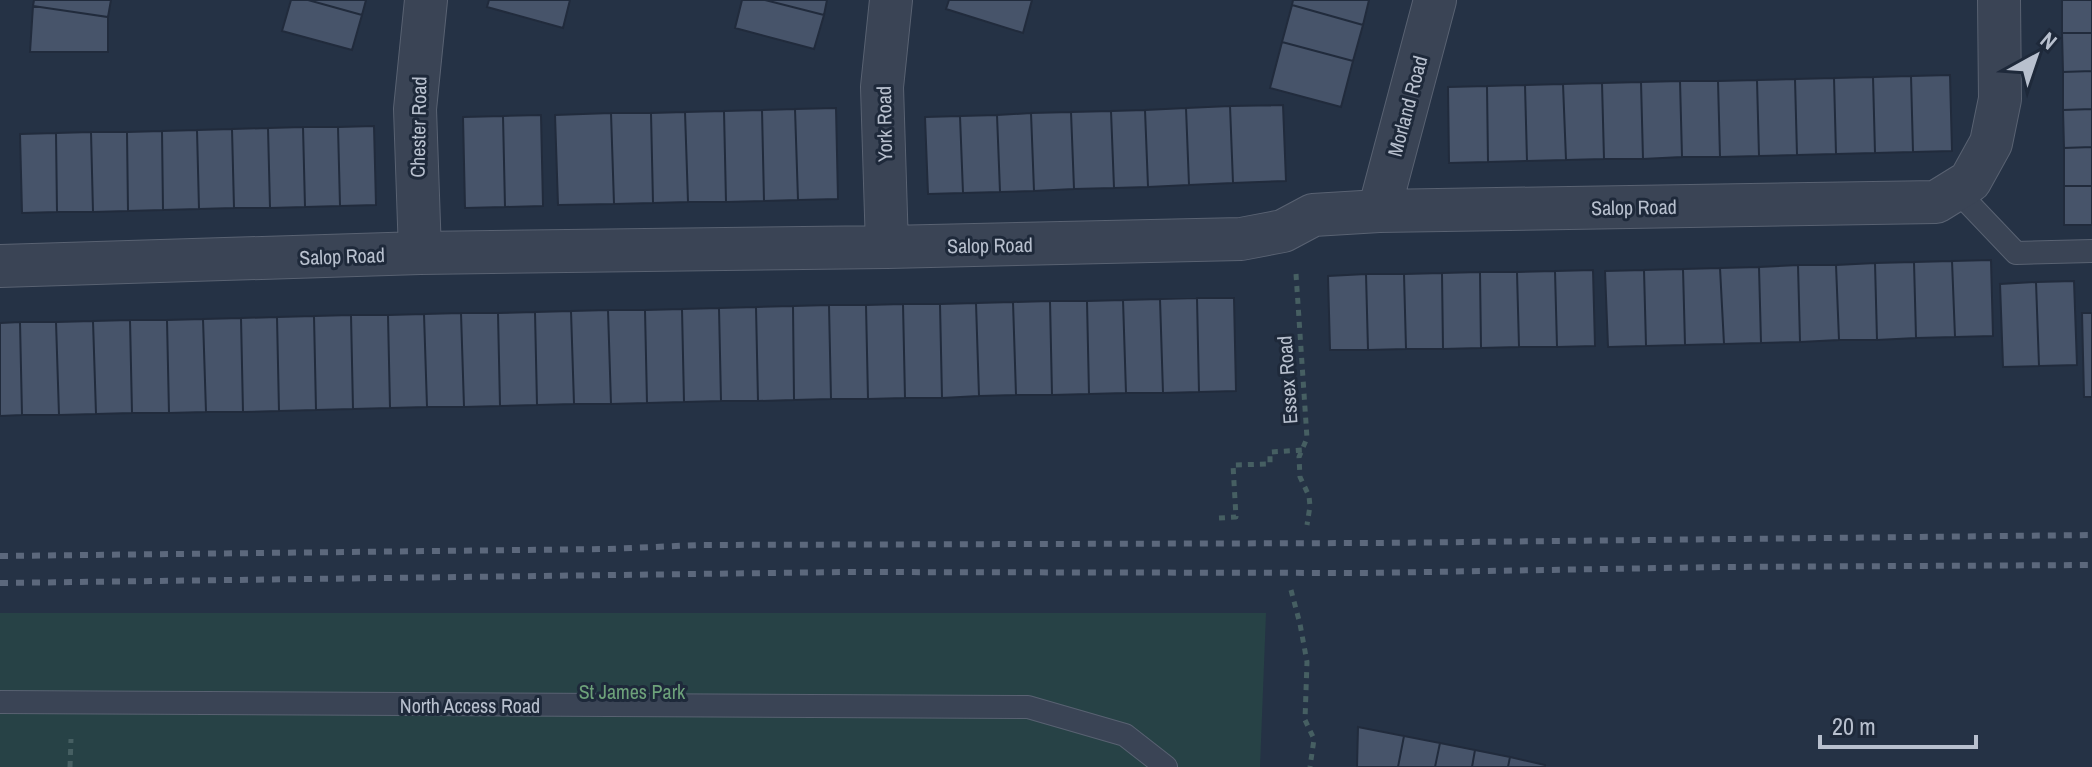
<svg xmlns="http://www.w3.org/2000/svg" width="2092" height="767" viewBox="0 0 2092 767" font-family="'Archivo Narrow',sans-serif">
	<rect width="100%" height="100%" fill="#253245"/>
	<!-- green -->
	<path fill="#274246" d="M0 613H1266L1260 767H0Z"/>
	<!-- building -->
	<path fill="#47546a" stroke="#212b3c" stroke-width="2" d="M34 0H111L108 17 33 6Z
		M291 0H308L362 15 352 50 282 31Z
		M308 0H366L362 15Z
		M489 0H570L563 28 487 7Z
		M742 0H765L824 15 814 49 735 28Z
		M765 0H827L824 15Z
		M949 0H1032L1023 33 946 9Z
		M1293 0H1369L1363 25 1292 5Z
		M2062 0H2092V33H2062Z
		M1292 5 1363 25 1353 61 1282 42Z
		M33 6 108 17V52H30Z
		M2062 33H2092V71L2063 72Z
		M1282 42 1353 61 1341 107 1270 88Z
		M2092 71V109L2063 110V72Z
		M1950 75 1952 151 1913 152 1911 76Z
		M1911 76 1913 152 1875 153 1873 77Z
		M1873 77 1875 153 1836 154 1834 78Z
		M1834 78 1836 154 1797 155 1795 79Z
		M1795 79 1797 155 1759 156 1757 80Z
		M1757 80 1759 156 1720 157 1718 81Z
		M1680 81 1682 157 1643 159 1641 82Z
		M1680 81H1718L1720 157H1682Z
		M1641 82 1643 159H1604L1602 83Z
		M1602 83 1604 159 1566 160 1563 84Z
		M1563 84 1566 160 1527 161 1525 85Z
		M1525 85 1527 161 1488 162 1487 86Z
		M1487 86 1488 162 1449 163 1448 87Z
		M1283 105 1286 181 1233 183 1230 106Z
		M1230 106 1233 183 1189 185 1186 108Z
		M836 108 838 199 798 200 795 109Z
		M1186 108 1189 185 1148 187 1145 110Z
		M795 109 798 200 764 201 762 110Z
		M2092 109V147L2064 148 2063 110Z
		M762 110 764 201 726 202 724 111Z
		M1145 110 1148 187 1114 188 1111 111Z
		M724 111 726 202H688L685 112Z
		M1111 111 1114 188 1074 189 1071 112Z
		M685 112 688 202 653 203 651 113Z
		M1071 112 1074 189 1034 191 1031 113Z
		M611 113 614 204 558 205 555 115Z
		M611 113H651L653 203 614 204Z
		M1031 113 1034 191 1000 192 997 115Z
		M541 115 543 206 505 207 503 116Z
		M997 115 1000 192 963 193 960 116Z
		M503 116 505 207 465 208 463 117Z
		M960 116 963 193 928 194 925 117Z
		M374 126 376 205 340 206 338 127Z
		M303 127 305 207 270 208 268 128Z
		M303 127H338L340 206 305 207Z
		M268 128 270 208H234L232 129Z
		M232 129 234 208 199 209 197 130Z
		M197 130 199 209 163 210 162 131Z
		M162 131 163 210 128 211 127 132Z
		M91 132 93 212H57L56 133Z
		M91 132H127L128 211 93 212Z
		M56 133 57 212 22 213 20 134Z
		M2092 147V186H2064V148Z
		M2064 186H2092V225H2064Z
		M1991 260 1993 336 1955 337 1952 261Z
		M1952 261 1955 337 1916 338 1914 262Z
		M1914 262 1916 338 1877 340 1875 263Z
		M1875 263 1877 340H1839L1836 265Z
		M1798 265H1836L1839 340 1800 342Z
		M1798 265 1800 342 1761 343 1759 267Z
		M1759 267 1761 343 1724 344 1720 268Z
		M1720 268 1724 344 1685 345 1683 269Z
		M1683 269 1685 345 1646 346 1644 270Z
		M1593 270 1595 346 1557 347 1555 271Z
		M1644 270 1646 346 1608 347 1605 271Z
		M1555 271 1557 347H1519L1517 272Z
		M1480 272H1517L1519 347 1481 348Z
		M1480 272 1481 348 1443 349 1442 273Z
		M1442 273 1443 349H1406L1404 274Z
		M1366 274H1404L1406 349 1368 350Z
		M1366 274 1368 350H1330L1328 276Z
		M2074 281 2077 365 2039 366 2036 282Z
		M2036 282 2039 366 2003 367 2000 284Z
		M1197 298H1234L1236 391 1199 392Z
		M1197 298 1199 392 1163 393 1160 299Z
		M1160 299 1163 393H1126L1123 300Z
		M1123 300 1126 393 1089 394 1087 301Z
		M1050 301H1087L1089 394 1052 395Z
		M1050 301 1052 395H1016L1013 302Z
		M1013 302 1016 395 979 396 976 303Z
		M976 303 979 396 942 398 940 304Z
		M903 304H940L942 398H905Z
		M903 304 905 398 868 399 866 305Z
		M829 305H866L868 399H831Z
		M829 305 831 399 794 400 793 306Z
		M793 306 794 400 758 401 756 307Z
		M756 307 758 401H721L719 308Z
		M719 308 721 401 684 402 682 309Z
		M682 309 684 402 647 403 645 310Z
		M608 310H645L647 403 611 404Z
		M608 310 611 404H574L571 311Z
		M571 311 574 404 537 405 535 312Z
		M535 312 537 405 500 406 498 313Z
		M461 313H498L500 406 464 407Z
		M461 313 464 407H427L424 314Z
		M2082 313H2092V397H2084Z
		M424 314 427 407 390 408 388 315Z
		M351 315H388L390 408 353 409Z
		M351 315 353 409 316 410 314 316Z
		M314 316 316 410 279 411 277 317Z
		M277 317 279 411 243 412 241 318Z
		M241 318 243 412H206L203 319Z
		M203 319 206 412 169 413 167 320Z
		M130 320H167L169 413H132Z
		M130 320 132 413 96 414 93 321Z
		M93 321 96 414 59 415 56 322Z
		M20 322H56L59 415H22Z
		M20 322 22 415 0 416V323Z
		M1358 727 1404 736 1398 767H1357Z
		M1404 736 1440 743 1435 767H1398Z
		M1440 743 1475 750 1472 767H1435Z
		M1475 750 1510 757 1508 767H1472Z
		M1510 757 1545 765V767H1508Z"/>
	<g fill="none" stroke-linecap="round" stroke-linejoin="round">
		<!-- service casing -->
		<g stroke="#596272" stroke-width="24">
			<path id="service" d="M1956 190 2016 253 2092 251
				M0 702 1028 707 1125 735 1166 767"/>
		</g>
		<!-- minor casing -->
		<g stroke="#596272" stroke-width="44">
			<path id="minor" d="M1379 211 1435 0
				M887 247 882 87 891 0
				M420 253 415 109 426 0
				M0 266 420 253 887 247 1241 239 1283 231 1313 215 1379 211 1936 202 1970 181 1991 143 2000 99 1999 0"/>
		</g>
		<!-- path -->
		<path stroke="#465f62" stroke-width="5" stroke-dasharray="6 6" stroke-linecap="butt" d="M1296 274 1307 438 1299 457 1300 477 1309 496 1310 506 1307 525
			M1219 518 1236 517 1233 465 1270 464V452L1302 450
			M1291 590 1300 624 1307 662 1305 720 1314 739 1310 767
			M70 767 71 739"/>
		<!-- service -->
		<use href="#service" stroke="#3a4455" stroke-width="22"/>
		<!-- minor -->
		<use href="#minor" stroke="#3a4455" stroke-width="42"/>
		<!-- rail -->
		<path stroke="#5c687c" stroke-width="6" stroke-dasharray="8 8" stroke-linecap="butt" d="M0 556 608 549 699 545 1378 543 2092 535
			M0 583 847 572 1368 573 1722 567 2092 565"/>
	</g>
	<g text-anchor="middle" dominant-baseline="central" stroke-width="6" stroke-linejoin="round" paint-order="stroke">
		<!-- street labels -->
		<g font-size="20" fill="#b8c0ce" stroke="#1e293a">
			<text transform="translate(1407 106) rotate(-75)">Morland Road</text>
			<text transform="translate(884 124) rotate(-91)">York Road</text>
			<text transform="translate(418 127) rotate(-89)">Chester Road</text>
			<text transform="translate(1634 207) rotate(-1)">Salop Road</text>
			<text transform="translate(990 245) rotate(-1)">Salop Road</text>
			<text transform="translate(342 256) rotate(-2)">Salop Road</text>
			<text transform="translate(1287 380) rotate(-94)">Essex Road</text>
			<text x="470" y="705">North Access Road</text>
		</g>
		<!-- park labels -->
		<g font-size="20" fill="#6da17a" stroke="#1e293a">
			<text x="632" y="691">St James Park</text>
		</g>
	</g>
	<!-- north arrow -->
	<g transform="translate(2036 56) rotate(40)" stroke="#1e293a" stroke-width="6" paint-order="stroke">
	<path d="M0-6L14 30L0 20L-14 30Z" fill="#b8c0ce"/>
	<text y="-12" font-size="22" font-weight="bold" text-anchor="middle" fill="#b8c0ce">N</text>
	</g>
	<!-- scale -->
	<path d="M1820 735v12h156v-12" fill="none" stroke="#b8c0ce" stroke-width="4"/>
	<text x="1832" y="735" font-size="24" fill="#b8c0ce" stroke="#1e293a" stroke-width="6" paint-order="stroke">20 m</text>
</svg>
